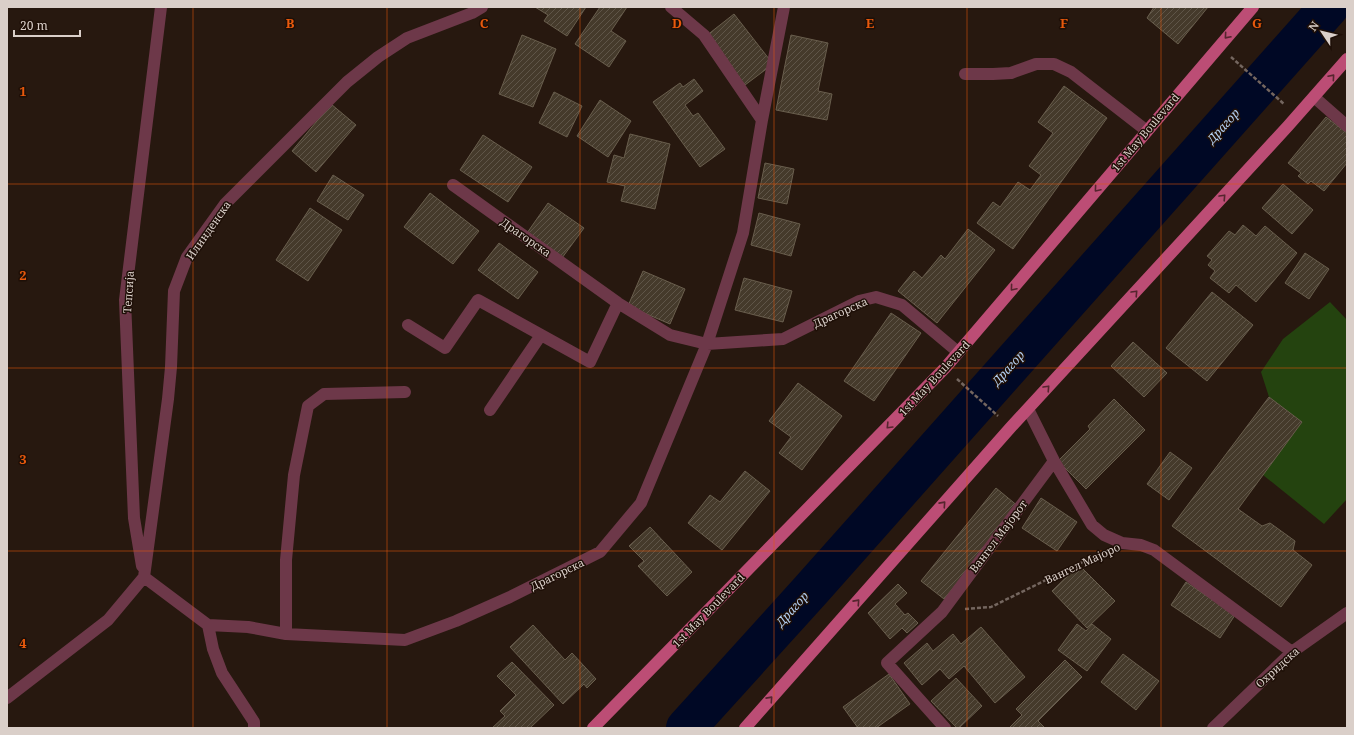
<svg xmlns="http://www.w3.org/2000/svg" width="1354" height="735" viewBox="0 0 1354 735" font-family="'Noto Serif',serif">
	<defs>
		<pattern id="building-hatch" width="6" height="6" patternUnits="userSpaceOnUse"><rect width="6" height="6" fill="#453a2b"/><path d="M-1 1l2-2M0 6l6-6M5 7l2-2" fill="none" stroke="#5f5548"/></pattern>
	</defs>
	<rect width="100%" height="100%" fill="#27180f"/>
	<!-- garden -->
	<path fill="#24430f" d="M1330 302 1347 320V499L1324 524 1263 475 1302 422 1269 397 1261 372 1283 339Z"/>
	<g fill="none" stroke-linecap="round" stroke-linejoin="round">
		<!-- river -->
		<path stroke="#000825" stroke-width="40" d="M686 728 810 591 1329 7"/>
	</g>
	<!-- building -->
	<path fill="url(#building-hatch)" stroke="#695e4d" d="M535 7H586L567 36 544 21 548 15Z
		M600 7H627L611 31 626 41 609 67 575 44Z
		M1154 7H1208L1178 44 1147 18Z
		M734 14 773 64 745 85 706 36Z
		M522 35 556 49 533 107 499 94Z
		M791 35 828 43 818 91 832 94 827 120 776 110Z
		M694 79 703 91 685 105 693 116 698 113 725 149 700 167 653 102 680 83 683 87Z
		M1064 86 1107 118 1013 249 977 223 993 202 1000 207 1018 182 1030 190 1041 175 1029 166 1053 133 1038 122Z
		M554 92 582 106 567 137 539 123Z
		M600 100 631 121 608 157 577 136Z
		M331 104 356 125 316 172 292 151Z
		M1326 117 1347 133V163L1324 191 1311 181 1308 184 1298 176 1301 173 1288 163Z
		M630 134 670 144 655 209 621 201 625 186 607 182 614 155 624 158Z
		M483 135 532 167 508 202 460 170Z
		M765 163 794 169 787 204 758 198Z
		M333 175 364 195 348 220 317 201Z
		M1283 184 1313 210 1292 234 1262 208Z
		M430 193 479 231 453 264 404 227Z
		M548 203 584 228 562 258 527 233Z
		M310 208 342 230 308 281 276 260Z
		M759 213 800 224 791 256 751 245Z
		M1243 225 1256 236 1265 226 1297 253 1256 302 1236 285 1229 293 1210 278 1215 271 1208 265 1212 260 1207 256 1229 231 1235 235Z
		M968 229 995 250 937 323 898 291 914 271 922 278 941 255 945 259Z
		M499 243 538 272 518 299 478 270Z
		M1305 253 1329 269 1309 299 1285 283Z
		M643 271 685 289 670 324 628 306Z
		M744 278 792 291 783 322 735 310Z
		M1212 292 1253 325 1207 381 1166 348Z
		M891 313 921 333 874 401 844 381Z
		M1133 342 1167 373 1144 397 1111 366Z
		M798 383 842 416 802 470 779 453 791 437 769 421Z
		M1269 397 1302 422 1238 509 1262 526 1270 523 1295 541 1293 550 1312 565 1281 607 1172 526Z
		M1114 399 1145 430 1086 489 1058 461 1090 429 1088 426Z
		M1170 452 1192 468 1169 500 1147 484Z
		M745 471 770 491 722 550 688 523 710 495 720 502Z
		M996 488 1019 507 944 599 921 581Z
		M1041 498 1077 522 1057 551 1022 528Z
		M650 527 692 572 667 596 638 566 644 561 629 546Z
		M1079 565 1115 601 1087 628 1052 591Z
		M1186 582 1235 615 1220 638 1171 605Z
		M898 584 907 593 895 604 905 615 908 613 918 623 907 633 902 628 890 639 868 613Z
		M1077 624 1086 631 1092 624 1111 639 1087 671 1058 650Z
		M533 625 565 660 572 653 596 679 587 688 584 684 563 704 510 647Z
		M981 627 1025 677 995 703 964 666 949 679 940 669 922 685 904 663 927 643 933 651 953 634 961 644Z
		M1123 654 1159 681 1136 710 1101 682Z
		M1065 660 1082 677 1038 721 1045 728H1009L1022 715 1016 709Z
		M512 662 554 705 530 728H492L505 716 500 711 516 695 497 676Z
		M889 674 910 704 876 728H858L843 707Z
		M956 678 982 706 959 728H957L931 701Z"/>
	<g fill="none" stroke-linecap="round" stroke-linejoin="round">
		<!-- path -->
		<path stroke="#74665f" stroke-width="2.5" stroke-dasharray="4 2" stroke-linecap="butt" d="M1231 57 1284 104
			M957 379 998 416
			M965 609 991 607 1101 553"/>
		<!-- minor -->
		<path stroke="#6d3849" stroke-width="12" d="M671 7 704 35 762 120
			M965 74H993L1011 73 1036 64H1054L1071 72 1147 131
			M1314 97 1347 126
			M453 185 618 303 670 335 707 344 783 339 859 301 876 297 902 305 958 352
			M408 325 445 348 478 300 590 362 618 303
			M1028 409 1054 461 1092 525 1104 535 1122 543 1141 545 1154 550 1292 652
			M490 410 541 335
			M142 566 134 518 125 300 161 7
			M144 577 168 399 171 367 174 291 187 257 225 204 347 82 378 57 407 38 472 13 482 7
			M144 577 208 625
			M208 625 248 627 286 634 405 640 456 621 510 597 600 552 641 503 707 344 743 233 762 120 784 7
			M208 625 213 649 222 673 254 722V728
			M286 634V560L294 475 308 406 324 394 405 392
			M7 698 108 620 144 577
			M945 728 887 663 942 612 1054 461
			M1213 728 1292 652 1347 613"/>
		<!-- major -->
		<path stroke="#bc4d75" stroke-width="12" d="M593 728 945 368 1253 7
			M745 728 1011 427 1288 126 1347 59"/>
	</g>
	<!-- one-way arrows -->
	<defs><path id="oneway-chevron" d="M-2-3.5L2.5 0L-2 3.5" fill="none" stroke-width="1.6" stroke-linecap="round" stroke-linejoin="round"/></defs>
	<g stroke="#55252e">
		<use href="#oneway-chevron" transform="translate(1227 36) rotate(131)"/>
		<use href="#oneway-chevron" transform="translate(1332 77) rotate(-49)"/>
		<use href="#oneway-chevron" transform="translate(1097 189) rotate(130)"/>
		<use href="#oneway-chevron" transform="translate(1223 197) rotate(-47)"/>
		<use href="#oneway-chevron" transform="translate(1013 288) rotate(130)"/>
		<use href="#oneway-chevron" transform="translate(1135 293) rotate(-47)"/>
		<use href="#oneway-chevron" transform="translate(1047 388) rotate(-47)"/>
		<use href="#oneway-chevron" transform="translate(889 426) rotate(134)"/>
		<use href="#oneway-chevron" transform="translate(943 504) rotate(-48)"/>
		<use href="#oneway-chevron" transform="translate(857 602) rotate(-48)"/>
		<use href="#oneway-chevron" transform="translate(770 699) rotate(-48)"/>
	</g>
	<!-- grid -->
	<path fill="none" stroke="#e8590c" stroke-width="1" stroke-opacity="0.55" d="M193 7V728M387 7V728M580 7V728M774 7V728M967 7V728M1161 7V728M7 184H1347M7 368H1347M7 551H1347"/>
	<g text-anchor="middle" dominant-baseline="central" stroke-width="3" stroke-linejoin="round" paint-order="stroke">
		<!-- street labels -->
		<g font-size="11" fill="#dacfc9" stroke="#1e0f07">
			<text transform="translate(1145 132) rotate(-50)">1st May Boulevard</text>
			<text transform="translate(208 230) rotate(-55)">Илинденска</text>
			<text transform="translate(526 237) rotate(35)">Драгорска</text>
			<text transform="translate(128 292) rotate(-86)">Тепсија</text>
			<text transform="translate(840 312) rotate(-24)">Драгорска</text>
			<text transform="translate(934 378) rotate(-47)">1st May Boulevard</text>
			<text transform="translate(998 536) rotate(-53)">Вангел Маjорот</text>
			<text transform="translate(1082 563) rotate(-25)">Вангел Мајоро</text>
			<text transform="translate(557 574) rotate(-26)">Драгорска</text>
			<text transform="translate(708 610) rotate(-46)">1st May Boulevard</text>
			<text transform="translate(1277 667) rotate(-42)">Охридска</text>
		</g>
		<!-- water labels -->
		<g font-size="12" font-style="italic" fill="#b2cef1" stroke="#1e0f07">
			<text transform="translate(1223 126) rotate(-48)">Драгор</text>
			<text transform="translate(1008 368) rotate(-48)">Драгор</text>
			<text transform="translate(792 609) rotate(-48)">Драгор</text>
		</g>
	</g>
	<g font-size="13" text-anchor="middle" font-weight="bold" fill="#e8590c" stroke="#1e0f07" stroke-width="3" stroke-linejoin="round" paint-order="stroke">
		<text x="290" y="28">B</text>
		<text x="484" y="28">C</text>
		<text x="677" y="28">D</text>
		<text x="870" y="28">E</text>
		<text x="1064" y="28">F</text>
		<text x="1257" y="28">G</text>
		<text x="23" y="96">1</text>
		<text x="23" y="280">2</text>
		<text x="23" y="464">3</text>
		<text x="23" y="648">4</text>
	</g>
	<!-- border -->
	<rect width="1354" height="735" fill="none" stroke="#dacfc9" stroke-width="16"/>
	<!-- north arrow -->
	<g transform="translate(1322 32) rotate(305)" stroke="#1e0f07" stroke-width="3" paint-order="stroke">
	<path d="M0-3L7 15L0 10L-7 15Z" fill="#dacfc9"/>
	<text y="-6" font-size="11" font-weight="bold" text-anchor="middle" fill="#dacfc9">N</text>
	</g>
	<!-- scale -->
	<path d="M14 30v6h66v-6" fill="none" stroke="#dacfc9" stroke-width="2"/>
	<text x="20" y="30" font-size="12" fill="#dacfc9" stroke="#1e0f07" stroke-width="3" paint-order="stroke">20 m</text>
</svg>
